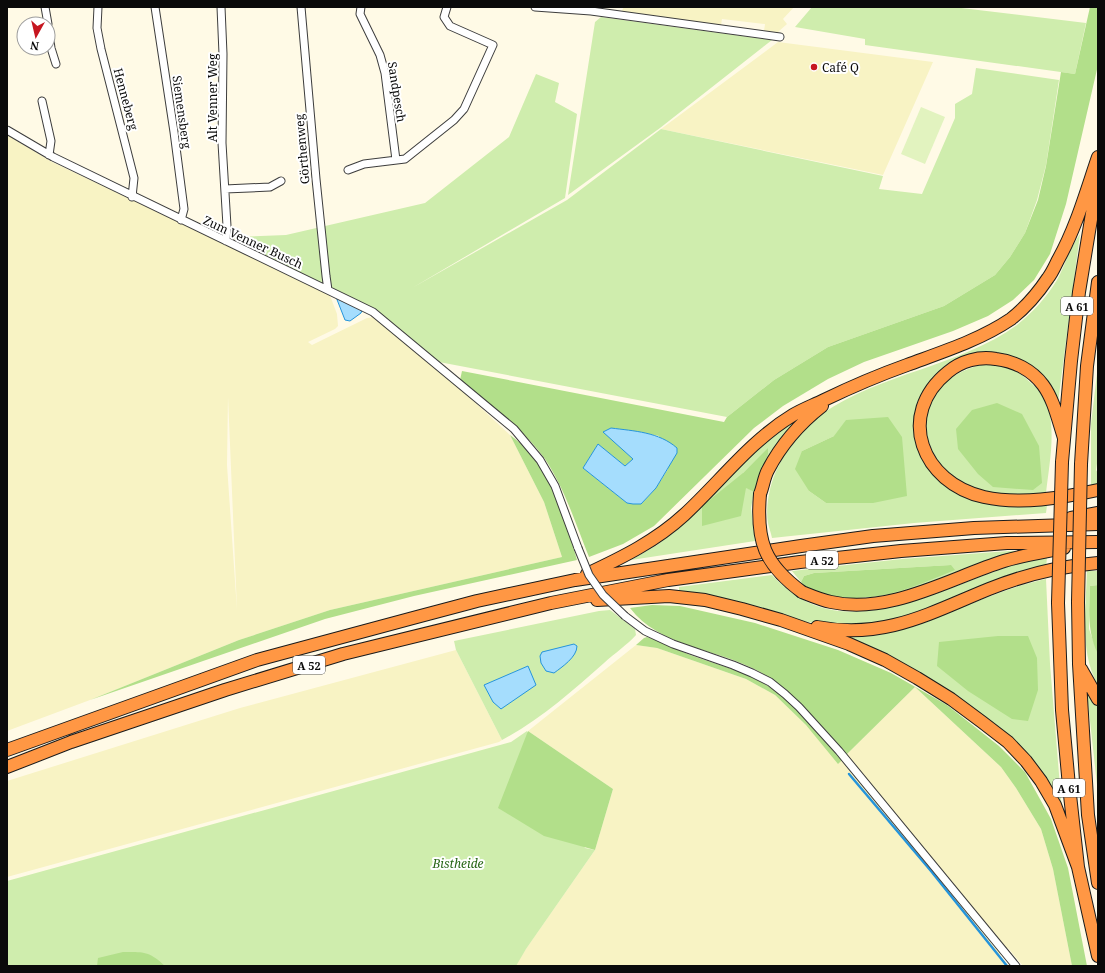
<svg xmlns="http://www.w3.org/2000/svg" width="1105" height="973" viewBox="0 0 1105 973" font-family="'Noto Serif',serif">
	<rect width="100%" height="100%" fill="#fffae6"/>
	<!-- farmland -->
	<path fill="#f8f3c4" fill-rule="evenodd" d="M624 7H794L783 19 787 24 778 32 764 31 765 24 722 19 721 25 621 12Z
		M778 42 933 62 883 175 661 129Z
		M7 135 52 162 327 292 331 298 337 314 338 326 335 329 308 342 312 345 367 318 374 317 453 382 510 435 544 502 562 557 330 610 239 640 90 700 7 731ZM228 397 237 610 227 465Z
		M636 645 657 648 746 679 775 695 806 725 846 755 915 687 1001 767 1016 788 1041 829 1053 869 1072 966H1023L1008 948 998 956 1005 966H514L595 850 613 789 528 731Z
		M456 650 502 740 499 742 7 877V781L240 708Z"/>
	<!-- green -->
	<path fill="#cfedad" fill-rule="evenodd" d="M812 7H953L1086 23 1075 74 865 45V39L795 27Z
		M601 17 772 40 660 128 568 195 595 22Z
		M976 68 1059 80 1046 165 1037 200 1025 233 1010 257 995 275 944 306 828 347 774 380 727 417 439 362 374 310 236 240 233 237 286 235 425 203 509 137 536 74 559 83 555 102 577 114 565 198 412 288 567 200 661 129 883 176 879 189 922 194 955 118V104L972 94Z
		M1080 234 1058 403 1014 361 961 362 920 410 934 472 1011 506 1047 505 1046 513 914 523 772 538C771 533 769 528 768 523 765 506 770 483 778 467 781 462 783 456 786 451 792 441 812 420 822 414 880 373 959 367 1017 325 1032 313 1047 297 1057 280 1065 265 1070 248 1080 234ZM834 436 873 503H826L809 491 802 451Z
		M987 364C1008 366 1015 368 1031 383 1037 388 1043 394 1046 402 1057 428 1049 465 1046 493 1020 500 1000 497 975 488 969 487 962 486 957 482 949 477 938 463 934 454 911 410 941 371 987 364Z
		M1098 365V457L1096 470 1098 473V485L1091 487V424Z
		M803 414 781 441 754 492 751 508 755 541 631 560 657 545 678 529 702 506 736 470 768 440ZM768 449 754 492 747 488 743 473Z
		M1009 551H1034L943 582 872 601 951 565 814 573 804 576 801 582 792 571 902 559Z
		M1047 557 1046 568 902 620 851 627 815 623 795 620 748 604 679 591V587L772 575C788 592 808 606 832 610 892 620 961 581 1017 564 1027 561 1037 560 1047 557Z
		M1087 571H1098V585L1090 586 1089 606V629L1098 654V685C1079 652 1086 608 1087 571Z
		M1046 579 1050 664 1062 811 1009 738 843 637C916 637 976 594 1046 579Z
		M610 610 635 629 636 635C627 645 615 653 604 663 572 691 540 720 502 740L456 650 454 641 599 611ZM528 666 493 702 485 685Z
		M1086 684 1098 704V794Z
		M527 731 585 848 595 850 526 949 516 966H7V881L511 742Z"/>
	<!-- forest -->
	<path fill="#b2df8a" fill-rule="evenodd" d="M1090 7H1098V65L1066 204 1050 254 1034 280 1013 300 988 316 953 331 864 362 828 379 783 406 754 428 654 526 623 544 589 557C576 525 565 489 545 459 524 429 488 403 460 380L462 371 724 422 727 417 774 380 828 347 944 306 995 275 1010 257 1025 233 1038 200 1046 166 1061 72 1075 74ZM611 428 639 432 659 436 668 469 656 488 641 504 627 503 583 468 598 444 625 466 633 459 604 432Z
		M997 403 1022 414 1039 446 1042 483 1033 490 993 487 978 474 958 449 956 429 972 410Z
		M888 417 902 437 907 496 873 503H826L809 491 795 469 802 451 834 436 846 420Z
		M510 435C550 463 564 515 577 560L414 596 325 619 90 700 239 640 330 610 562 557 544 502Z
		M768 448V454L754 492 746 488 741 516 702 526V506L743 473Z
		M951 565 955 570C913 587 883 602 837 597 823 596 810 593 801 582L804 576 814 573Z
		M1098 585V654C1087 632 1089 609 1090 586Z
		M652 605 680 606 755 623 838 650 891 673 947 705 999 746 1025 772 1051 819 1068 868 1087 966H1072L1053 869 1041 829 1016 788 1001 767 915 687 846 755C818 723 791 686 752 668 712 648 659 646 630 608Z
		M998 636H1028L1037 658 1038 690 1028 721 1012 719 968 691 937 666 939 642Z
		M647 637C663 642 677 650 693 656 724 667 751 673 779 693 803 711 822 736 843 759L838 764 806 725 775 695 746 679 657 648 636 645 644 638Z
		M528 731 613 789 595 850 544 836 498 808Z
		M123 952C144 952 149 951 165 966H97L98 958Z"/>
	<!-- pitch -->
	<path fill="#e2f3bf" d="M921 107 945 117 925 164 901 154Z"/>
	<!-- water -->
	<path fill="#a5ddfd" stroke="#2594db" d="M336 297 362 310 361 313 350 321 345 320Z
		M611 428C634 431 659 432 677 448V453L656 488 641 504H633L627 503 583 468 598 444 625 466 633 459 603 432Z
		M574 644 577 646C577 657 562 667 554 673L546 671 541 663 540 656 542 652Z
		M528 666 536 685 501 709 493 702 484 685Z"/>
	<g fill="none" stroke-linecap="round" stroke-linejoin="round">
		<!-- stream -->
		<path stroke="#2594db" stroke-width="2.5" d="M849 774 931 871 1007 966"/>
		<!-- street casing -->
		<g stroke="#3d3d3d" stroke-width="9">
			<path id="street" d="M45 7 48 24
				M98 7 97 28 101 49 134 178 132 197
				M155 7 174 132 184 209 181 220
				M221 7 223 54 222 143 227 226 226 241
				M301 7 316 179 326 276 328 290
				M361 7 360 14 380 55 385 73 396 160
				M535 7 591 11 780 37
				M48 27 51 48 56 64
				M42 101 51 141 49 155
				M7 130 53 157 373 312 514 429 540 460 555 486 578 548
				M348 170 364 164 405 159 454 120 464 109 493 45 450 26 444 17 447 7
				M225 189 270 187 281 181
				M625 616 645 631 673 644 733 665 752 673 770 682 785 694 799 707 839 751 1016 966"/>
		</g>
		<!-- highway casing -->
		<g stroke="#1b1b1b" stroke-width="14">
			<path id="highway" d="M1064 438C1058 420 1054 400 1043 385 1032 370 1014 361 996 359 979 356 961 361 948 372 895 415 922 483 984 497 1021 505 1061 498 1098 490
				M1062 462 1071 361 1079 292 1098 177
				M1081 464 1087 366 1098 282
				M760 494C763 487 764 477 768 470 781 445 799 424 822 406
				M1071 518 1098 513
				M587 574C621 558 656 541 684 515 720 482 750 441 793 415 803 409 814 405 824 400 851 387 879 375 907 365 942 352 980 340 1011 319 1025 308 1038 293 1048 278 1052 273 1055 266 1058 260 1076 228 1086 192 1098 157
				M802 592C812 596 821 600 831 602 890 615 950 578 1004 561 1024 555 1044 552 1064 548
				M597 600 669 596 705 600 742 609 781 620 849 644 885 660 917 678 951 699 982 722 1008 742 1026 761 1041 781 1055 805 1078 867
				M1078 602 1079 664 1088 815 1098 883
				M1058 603 1062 710 1069 786 1078 867 1098 956
				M817 627C884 640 930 613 989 589 1024 575 1061 566 1098 563
				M1081 669 1098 699
				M7 750 257 660 413 618 477 601 575 580 801 546 873 536 974 528 1098 524
				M7 767 71 742 225 690 343 654 551 603 668 580 800 562 901 551 1007 543 1098 542"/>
		</g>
		<!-- street -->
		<use href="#street" stroke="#fff" stroke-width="7"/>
		<!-- highway -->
		<use href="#highway" stroke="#ff9744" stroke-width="12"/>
		<!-- street-bridge casing -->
		<g stroke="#3d3d3d" stroke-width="9" stroke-linecap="butt">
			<path id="street-bridge" d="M578 548 589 575 603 595 625 616"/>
		</g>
		<!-- highway-bridge casing -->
		<g stroke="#1b1b1b" stroke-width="14" stroke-linecap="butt">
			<path id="highway-bridge" d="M760 494C756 541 764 564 802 592
				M1078 602 1081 464
				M1058 603 1062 462"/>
		</g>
		<!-- street-bridge -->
		<use href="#street-bridge" stroke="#fff" stroke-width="7"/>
		<!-- highway-bridge -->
		<use href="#highway-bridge" stroke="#ff9744" stroke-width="12"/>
	</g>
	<!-- markers -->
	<circle fill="#c61620" stroke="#fff" stroke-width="1.5" cx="814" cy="67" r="4"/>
	<g text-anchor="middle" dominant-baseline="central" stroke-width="4" stroke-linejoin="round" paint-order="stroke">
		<!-- shield labels -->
		<g fill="#fff" stroke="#545454" stroke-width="1">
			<rect x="1061" y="297" width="32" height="18" rx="3"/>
			<rect x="806" y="551" width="32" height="18" rx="3"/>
			<rect x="293" y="656" width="32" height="18" rx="3"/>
			<rect x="1053" y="779" width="32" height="18" rx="3"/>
		</g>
		<g font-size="11" font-weight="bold" fill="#0a0a0a">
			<text x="1077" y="306">A 61</text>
			<text x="822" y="560">A 52</text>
			<text x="309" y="665">A 52</text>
			<text x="1069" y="788">A 61</text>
		</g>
		<!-- poi labels -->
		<g font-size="12" fill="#0a0a0a" stroke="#fff" text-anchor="start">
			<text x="822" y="67">Café Q</text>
		</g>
		<!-- street labels -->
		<g font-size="12" fill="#0a0a0a" stroke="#fff">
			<text transform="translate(397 92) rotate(81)">Sandpesch</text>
			<text transform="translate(212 98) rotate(-90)">Alt Venner Weg</text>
			<text transform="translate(126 99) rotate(75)">Henneberg</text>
			<text transform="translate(182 112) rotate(82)">Siemensberg</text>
			<text transform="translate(302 149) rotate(-95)">Görthenweg</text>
			<text transform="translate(253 242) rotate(25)">Zum Venner Busch</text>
		</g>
		<!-- park labels -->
		<g font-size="12" font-style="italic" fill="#276615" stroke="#fff">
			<text x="458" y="863">Bistheide</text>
		</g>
	</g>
	<!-- border -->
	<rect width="1105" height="973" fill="none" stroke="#0a0a0a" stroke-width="16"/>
	<!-- north arrow -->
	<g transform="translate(36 36) rotate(188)"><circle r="19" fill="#ffffff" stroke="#9d9d9d"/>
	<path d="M0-3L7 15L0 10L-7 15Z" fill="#c61620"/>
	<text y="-6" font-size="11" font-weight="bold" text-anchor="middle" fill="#0a0a0a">N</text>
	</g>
</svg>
